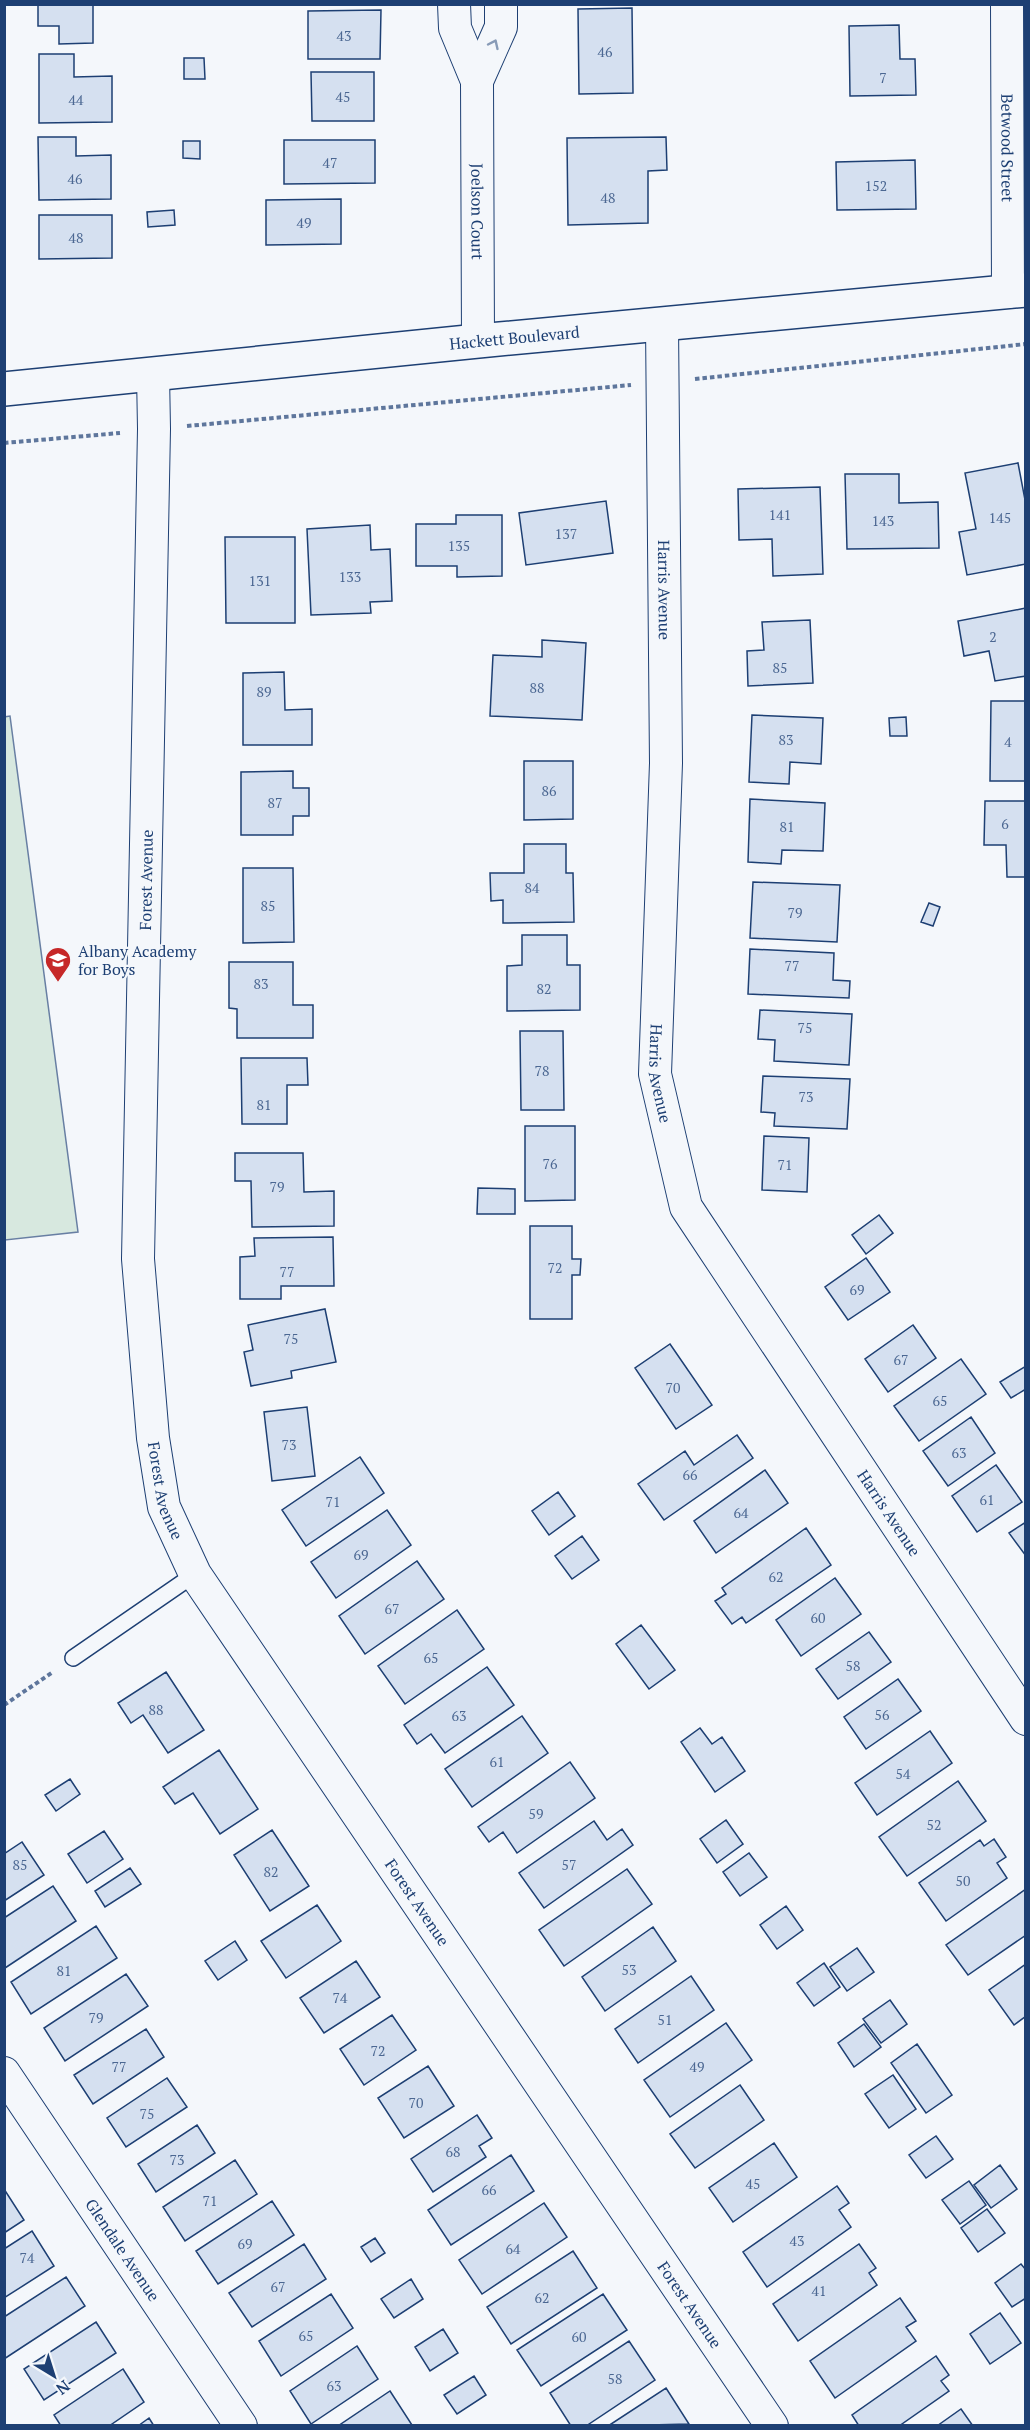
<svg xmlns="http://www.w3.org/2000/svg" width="1030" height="2430" viewBox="0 0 1030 2430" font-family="'PT Serif',serif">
	<rect width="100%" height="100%" fill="#f4f7fb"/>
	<!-- green -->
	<path fill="#d7e8df" stroke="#687fa3" stroke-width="1.5" d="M10 716 78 1232 5 1240 4 717Z"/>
	<!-- building -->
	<path fill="#d5e0f0" stroke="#1d3f73" stroke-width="1.5" d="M38 4H93V43L59 44V26H38Z
		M632 8 633 93 579 94 578 9Z
		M381 10 380 59H308V11Z
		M899 25 900 59H915L916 95 850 96 849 26Z
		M39 54H74V77L112 76V122L39 123Z
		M184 58H204L205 79H184Z
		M311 72H374V121H312Z
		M38 137H76V156L111 155V199L39 200Z
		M666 137 667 170 648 171V223L568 225 567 138Z
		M284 140H375V183L284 184Z
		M183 141H200V159L183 158Z
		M915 160 916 209 837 210 836 162Z
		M341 199V244L266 245V200Z
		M174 210 175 225 148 227 147 212Z
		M39 215H112V258L39 259Z
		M1018 463 1026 505V564L967 575 959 532 976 529 965 473Z
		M845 474H899V503L938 502 939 548 847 549Z
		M820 487 823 574 773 576 772 539 739 540 738 489Z
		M606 501 613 553 526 565 519 513Z
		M456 515H502V576L457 577V566H416V524H456Z
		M370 525 371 550 390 549 392 601 370 602 371 613 311 615 307 529Z
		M225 537H295V623H226Z
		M1026 608V676L995 681 989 651 964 656 958 621Z
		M810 620 813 683 748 686 747 651 764 650 762 622Z
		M542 640 586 643 582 720 490 716 493 655 542 657Z
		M284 672 285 710 312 709V745H243V673Z
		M991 701H1026V781H990Z
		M752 715 823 718 821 764 790 762 789 784 749 782Z
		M906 717 907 736H890L889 718Z
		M524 761H573V819L524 820Z
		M293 771V788H309V816H293V835H241V772Z
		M750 799 825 803 823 851 782 850 781 864 748 862Z
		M985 801H1026V877H1007L1006 845H984Z
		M524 844H566V873H573L574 922 503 923V900L491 901 490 873H524Z
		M243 868H293L294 942 243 943Z
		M753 882 840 885 837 942 750 938Z
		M929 903 940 907 933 926 921 922Z
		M522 935H567V965H580V1010L507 1011V966L522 965Z
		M750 949 834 953 833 980 850 981 849 998 748 994Z
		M229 962H293V1005H313V1038H237V1009L229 1008Z
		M760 1010 852 1014 849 1065 774 1061 775 1040 758 1039Z
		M520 1031H563L564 1110H521Z
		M241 1058H307L308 1085H287V1124H242Z
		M763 1076 850 1079 847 1129 774 1126 775 1113 761 1112Z
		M525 1126H575V1200L525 1201Z
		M764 1136 809 1138 807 1192 762 1190Z
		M235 1153H303L304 1192 334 1191V1226L252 1227 251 1181H235Z
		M478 1188 515 1189V1214H477Z
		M879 1215 893 1233 866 1254 852 1235Z
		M530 1226H572V1259H581L580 1275H572V1319H530Z
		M333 1237 334 1286H281V1299H240V1257L255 1256 254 1238Z
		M866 1258 890 1292 848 1320 825 1287Z
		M325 1309 336 1362 291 1371 292 1378 251 1386 244 1352 253 1350 248 1325Z
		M913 1325 936 1358 888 1392 865 1359Z
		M670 1344 712 1405 676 1429 635 1368Z
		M961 1359 986 1394 919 1441 894 1406Z
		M1026 1366V1389L1011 1398 1000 1382Z
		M307 1407 315 1476 272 1481 264 1412Z
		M971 1417 995 1453 948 1486 923 1451Z
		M737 1435 753 1458 664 1520 638 1484 685 1451 694 1465Z
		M360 1457 384 1493 306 1546 282 1510Z
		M996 1465 1022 1502 977 1532 952 1496Z
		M765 1470 788 1503 716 1553 694 1521Z
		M558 1492 575 1516 549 1535 532 1511Z
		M387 1510 411 1545 336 1598 311 1562Z
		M1026 1522V1556L1009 1533Z
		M806 1528 831 1565 746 1623 742 1617 732 1624 715 1601 726 1594 722 1588Z
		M582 1536 599 1560 572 1579 555 1556Z
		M417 1561 444 1599 365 1654 339 1616Z
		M835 1578 861 1614 801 1656 776 1620Z
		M457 1610 484 1649 405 1704 378 1666Z
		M641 1625 675 1670 649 1689 616 1644Z
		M869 1632 891 1662 838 1699 816 1669Z
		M487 1667 514 1705 445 1753 431 1734 417 1744 404 1725Z
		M166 1672 204 1730 168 1753 143 1715 131 1723 118 1703Z
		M898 1679 921 1711 866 1749 844 1717Z
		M522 1716 548 1753 472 1807 445 1769Z
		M700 1728 712 1744 722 1737 745 1771 715 1792 681 1742Z
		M930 1731 952 1763 877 1815 855 1783Z
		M219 1750 258 1809 220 1834 193 1793 175 1804 163 1787Z
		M570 1762 595 1798 517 1853 503 1832 489 1842 478 1827Z
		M70 1779 80 1794 56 1811 45 1795Z
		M958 1781 986 1821 907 1876 879 1837Z
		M726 1820 743 1844 717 1863 700 1839Z
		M594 1821 607 1840 622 1829 633 1845 544 1908 519 1873Z
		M272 1830 309 1886 270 1911 234 1855Z
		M104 1831 123 1859 87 1883 68 1854Z
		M994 1839 1006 1857 997 1863 1007 1878 946 1921 919 1883 980 1840 984 1846Z
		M22 1842 44 1875 4 1901V1854Z
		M749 1853 767 1877 740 1896 723 1872Z
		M130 1868 141 1884 105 1907 95 1891Z
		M627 1869 652 1904 564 1966 539 1930Z
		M53 1886 76 1921 5 1968 4 1918Z
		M1026 1889V1935L968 1975 946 1945Z
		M317 1905 341 1941 286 1978 261 1941Z
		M786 1906 803 1930 777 1949 760 1925Z
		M96 1926 117 1958 31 2014 11 1982Z
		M653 1927 676 1961 605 2011 582 1977Z
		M235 1941 247 1960 218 1980 205 1961Z
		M857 1948 874 1972 847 1991 830 1967Z
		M356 1961 380 1997 324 2033 300 1998Z
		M824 1963 840 1987 814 2006 797 1983Z
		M1026 1964V2016L1014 2025 989 1990Z
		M126 1974 148 2006 65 2061 44 2028Z
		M691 1976 714 2010 638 2063 615 2029Z
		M890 2000 907 2024 881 2043 863 2019Z
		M392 2015 416 2050 364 2085 340 2049Z
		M726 2023 752 2060 670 2117 644 2080Z
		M864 2024 881 2047 854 2067 838 2043Z
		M146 2029 164 2057 93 2104 74 2075Z
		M917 2044 952 2095 926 2113 891 2063Z
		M428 2066 454 2106 404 2138 378 2098Z
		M893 2075 916 2109 889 2128 865 2094Z
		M167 2078 187 2107 126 2147 107 2118Z
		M740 2085 764 2120 695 2168 670 2134Z
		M477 2115 492 2138 479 2146 486 2157 433 2192 411 2159Z
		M197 2125 215 2153 156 2192 138 2164Z
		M936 2136 953 2159 926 2178 909 2155Z
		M774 2143 797 2177 733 2222 709 2188Z
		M511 2155 534 2191 451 2245 428 2210Z
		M235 2160 257 2194 185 2241 163 2207Z
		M1000 2165 1017 2189 991 2208 974 2185Z
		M969 2181 986 2205 960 2224 942 2200Z
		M837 2186 849 2203 839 2210 851 2227 767 2287 743 2252Z
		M4 2189 24 2220 4 2233Z
		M272 2201 294 2235 218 2284 196 2251Z
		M544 2203 567 2237 482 2294 459 2260Z
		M987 2209 1005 2233 978 2252 961 2228Z
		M32 2231 54 2266 4 2298V2249Z
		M375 2238 385 2253 371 2262 361 2247Z
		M304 2244 326 2279 252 2327 229 2293Z
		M859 2244 876 2268 869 2273 877 2285 798 2341 773 2304Z
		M573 2251 597 2288 511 2344 487 2307Z
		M1021 2264 1026 2270V2298L1012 2307 995 2283Z
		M66 2277 85 2306 4 2359V2317Z
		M411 2279 423 2299 394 2318 381 2299Z
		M331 2294 353 2328 281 2376 259 2341Z
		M603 2294 627 2330 541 2386 517 2350Z
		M900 2298 916 2321 906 2327 916 2341 835 2398 810 2361Z
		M1000 2313 1021 2343 990 2364 970 2334Z
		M96 2322 116 2353 44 2400 24 2369Z
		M443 2329 458 2353 430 2371 415 2347Z
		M629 2341 655 2380 586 2426H571L550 2393Z
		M357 2346 378 2379 311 2424 290 2391Z
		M936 2356 949 2375 941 2381 949 2391 899 2426H859L852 2415Z
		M123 2369 144 2402 109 2426H61L54 2415Z
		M474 2376 486 2395 457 2414 444 2395Z
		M666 2388 689 2424 608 2426Z
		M390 2391 412 2425 338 2426Z
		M961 2409 973 2426H937Z
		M149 2418 154 2426H138Z"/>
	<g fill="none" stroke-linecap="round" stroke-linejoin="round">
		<!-- lane casing -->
		<g stroke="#1d3f73" stroke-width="18">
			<path id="lane" d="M73 1658 195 1574"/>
		</g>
		<!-- street casing -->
		<g stroke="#1d3f73" stroke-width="34">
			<g id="street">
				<path id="s1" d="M454 4 455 28 477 81 478 341"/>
				<path id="s2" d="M1007 4 1008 292"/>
				<path d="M477 81 501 27V4"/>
				<path id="s3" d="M662 324 666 763 655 1074 686 1207 1026 1719"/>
				<path id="s4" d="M153 374 154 429 138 1259 153 1438 164 1507 195 1574 772 2426"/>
				<path id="s5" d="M4 2073 241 2426"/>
			</g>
		</g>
		<!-- secondary casing -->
		<g stroke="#1d3f73" stroke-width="36">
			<g id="secondary">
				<path id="s6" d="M4 389 478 341 1026 290"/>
			</g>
		</g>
		<!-- path -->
		<path stroke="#5e769c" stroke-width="4" stroke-dasharray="4.5 3" stroke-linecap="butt" d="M695 379 1026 344
			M187 426 631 385
			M4 443 120 433
			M4 1705 53 1672"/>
		<!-- lane -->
		<use href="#lane" stroke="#f4f7fb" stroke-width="15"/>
		<!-- street -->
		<use href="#street" stroke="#f4f7fb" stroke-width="32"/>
		<!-- secondary -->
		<use href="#secondary" stroke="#f4f7fb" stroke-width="33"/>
	</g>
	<!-- one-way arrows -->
	<defs><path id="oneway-chevron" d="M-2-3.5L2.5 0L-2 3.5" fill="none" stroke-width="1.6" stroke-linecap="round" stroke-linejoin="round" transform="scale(1.5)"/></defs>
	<use stroke="#889bb7" href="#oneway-chevron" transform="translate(494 44) rotate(-65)"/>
	<!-- icons -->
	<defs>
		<g id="school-pin" transform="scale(1.35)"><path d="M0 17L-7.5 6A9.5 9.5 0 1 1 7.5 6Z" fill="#c62828" stroke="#f4f7fb"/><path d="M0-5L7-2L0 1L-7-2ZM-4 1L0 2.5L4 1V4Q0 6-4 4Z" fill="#fff"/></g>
	</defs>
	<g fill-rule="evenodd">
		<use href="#school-pin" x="58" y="960"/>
	</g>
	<g text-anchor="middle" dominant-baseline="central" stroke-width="4.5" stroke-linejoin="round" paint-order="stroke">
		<!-- number labels -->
		<g font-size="14" fill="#4b6792">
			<text x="344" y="35">43</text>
			<text x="605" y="51">46</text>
			<text x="883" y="77">7</text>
			<text x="343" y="96">45</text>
			<text x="76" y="99">44</text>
			<text x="330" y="162">47</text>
			<text x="75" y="178">46</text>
			<text x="876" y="185">152</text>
			<text x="608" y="197">48</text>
			<text x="304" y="222">49</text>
			<text x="76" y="237">48</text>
			<text x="780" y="514">141</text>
			<text x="1000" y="517">145</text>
			<text x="883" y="520">143</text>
			<text x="566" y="533">137</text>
			<text x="459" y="545">135</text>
			<text x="350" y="576">133</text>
			<text x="260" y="580">131</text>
			<text x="993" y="636">2</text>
			<text x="780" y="667">85</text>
			<text x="537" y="687">88</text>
			<text x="264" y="691">89</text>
			<text x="786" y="739">83</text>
			<text x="1008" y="741">4</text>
			<text x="549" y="790">86</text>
			<text x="275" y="802">87</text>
			<text x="1005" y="823">6</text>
			<text x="787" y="826">81</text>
			<text x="532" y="887">84</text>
			<text x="268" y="905">85</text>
			<text x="795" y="912">79</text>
			<text x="792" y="965">77</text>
			<text x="261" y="983">83</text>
			<text x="544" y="988">82</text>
			<text x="805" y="1027">75</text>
			<text x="542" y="1070">78</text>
			<text x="806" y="1096">73</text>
			<text x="264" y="1104">81</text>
			<text x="550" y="1163">76</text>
			<text x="785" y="1164">71</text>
			<text x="277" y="1186">79</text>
			<text x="555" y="1267">72</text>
			<text x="287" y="1271">77</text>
			<text x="857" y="1289">69</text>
			<text x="291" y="1338">75</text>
			<text x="901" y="1359">67</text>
			<text x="673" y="1387">70</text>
			<text x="940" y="1400">65</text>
			<text x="289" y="1444">73</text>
			<text x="959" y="1452">63</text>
			<text x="690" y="1474">66</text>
			<text x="987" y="1499">61</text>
			<text x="333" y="1501">71</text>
			<text x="741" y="1512">64</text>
			<text x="361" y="1554">69</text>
			<text x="776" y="1576">62</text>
			<text x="392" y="1608">67</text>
			<text x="818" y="1617">60</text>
			<text x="431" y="1657">65</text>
			<text x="853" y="1665">58</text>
			<text x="156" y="1709">88</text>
			<text x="882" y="1714">56</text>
			<text x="459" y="1715">63</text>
			<text x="497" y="1761">61</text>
			<text x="903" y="1773">54</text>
			<text x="536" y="1813">59</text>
			<text x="934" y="1824">52</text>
			<text x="20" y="1864">85</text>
			<text x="569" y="1864">57</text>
			<text x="271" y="1871">82</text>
			<text x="963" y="1880">50</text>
			<text x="629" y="1969">53</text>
			<text x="64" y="1970">81</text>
			<text x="340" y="1997">74</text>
			<text x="96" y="2017">79</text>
			<text x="665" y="2019">51</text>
			<text x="378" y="2050">72</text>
			<text x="119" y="2066">77</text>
			<text x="697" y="2066">49</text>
			<text x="416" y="2102">70</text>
			<text x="147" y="2113">75</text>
			<text x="453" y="2151">68</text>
			<text x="177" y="2159">73</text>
			<text x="753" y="2183">45</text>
			<text x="489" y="2189">66</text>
			<text x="210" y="2200">71</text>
			<text x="797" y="2240">43</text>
			<text x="245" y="2243">69</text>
			<text x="513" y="2248">64</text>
			<text x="27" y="2257">74</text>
			<text x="278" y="2286">67</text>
			<text x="819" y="2290">41</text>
			<text x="542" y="2297">62</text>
			<text x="306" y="2335">65</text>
			<text x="579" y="2336">60</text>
			<text x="615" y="2378">58</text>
			<text x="334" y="2385">63</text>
		</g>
		<!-- street labels -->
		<g font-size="16" fill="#1d3f73" stroke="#f4f7fb">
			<text stroke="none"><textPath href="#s2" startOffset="144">Betwood Street</textPath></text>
			<text stroke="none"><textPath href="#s1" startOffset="212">Joelson Court</textPath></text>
			<text stroke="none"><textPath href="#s6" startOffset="513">Hackett Boulevard</textPath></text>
			<text stroke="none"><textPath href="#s3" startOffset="266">Harris Avenue</textPath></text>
			<text transform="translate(146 880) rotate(-89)">Forest Avenue</text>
			<text stroke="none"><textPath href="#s3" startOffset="750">Harris Avenue</textPath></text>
			<text stroke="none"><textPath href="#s4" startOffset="1119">Forest Avenue</textPath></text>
			<text stroke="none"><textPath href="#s3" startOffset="1254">Harris Avenue</textPath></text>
			<text stroke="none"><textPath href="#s4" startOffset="1605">Forest Avenue</textPath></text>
			<text stroke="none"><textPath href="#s5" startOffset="213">Glendale Avenue</textPath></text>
			<text stroke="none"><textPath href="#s4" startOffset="2091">Forest Avenue</textPath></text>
		</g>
		<!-- poi labels -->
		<g font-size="16" fill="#1d3f73" stroke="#f4f7fb" text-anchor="start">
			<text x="78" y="951">Albany Academy<tspan x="78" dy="18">for Boys</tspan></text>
		</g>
	</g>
	<!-- border -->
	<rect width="1030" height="2430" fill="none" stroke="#1d3f73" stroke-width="12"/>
	<!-- north arrow -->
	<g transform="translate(54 2376) rotate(142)" stroke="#f4f7fb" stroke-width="4.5" paint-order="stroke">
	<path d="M0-4.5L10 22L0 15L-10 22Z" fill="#1d3f73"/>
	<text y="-9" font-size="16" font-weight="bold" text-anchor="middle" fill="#1d3f73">N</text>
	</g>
</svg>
